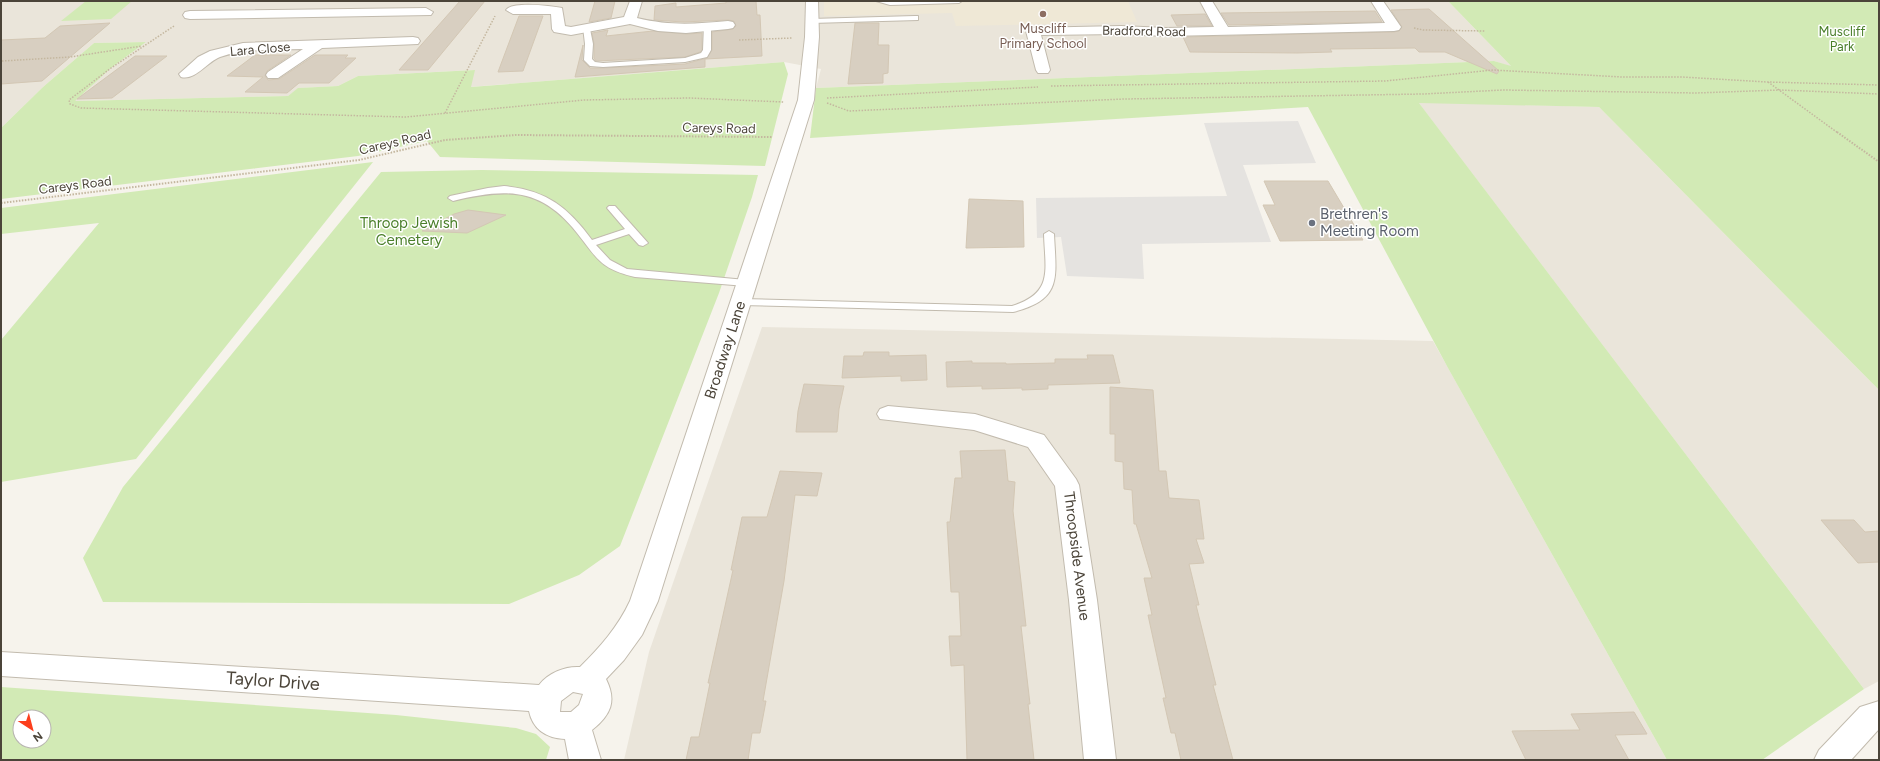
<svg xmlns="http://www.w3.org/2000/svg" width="1880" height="761" viewBox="0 0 1880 761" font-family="Figtree,sans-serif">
	<rect width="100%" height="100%" fill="#f6f3ec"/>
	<!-- residential -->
	<path fill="#eae5da" d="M1 1H1448L1512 67 1494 61 816 88 821 69 784 62 470 87 474 70 358 76 338 86 299 88 288 96 74 101 111 68 146 42 94 43 43 87 1 128Z
		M1418 102 1599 107 1879 390V681L1864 689Z
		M762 327 1433 341 1667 760H624L649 652Z"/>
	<!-- education -->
	<path fill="#efe8d6" d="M824 1H1128L1137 22 956 26 952 13 824 16Z"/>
	<!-- green -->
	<path fill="#d2eab5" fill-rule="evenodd" d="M86 1H132L111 19 61 21Z
		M1448 1H1879V390L1599 107 1419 103 1864 689 1762 760H1667L1448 368 1308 107 810 138 816 88 1494 61 1511 66Z
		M146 42 111 68 75 101 288 96 298 88 338 86 358 76 475 70 471 87 784 62 788 74 765 166 440 157 427 141 358 156 1 199V128L43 87 94 43Z
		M373 162 136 459 1 482V340L99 223 1 234V208Z
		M482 170 758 175 752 197 719 293 620 546 579 575 509 604 103 602 83 558 123 487 381 172Z
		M1 687 396 715 516 728 536 734 550 747 546 760H1ZM20 717H44V741H20Z"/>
	<!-- parking -->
	<path fill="#e5e3e0" d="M1298 121 1316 163 1243 165 1271 242 1142 244 1144 279 1067 276 1061 237 1037 238 1036 198 1227 196 1204 123Z"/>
	<!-- building -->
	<path fill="#d8cfc1" stroke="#d3c7b4" d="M460 1H485L428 70H399Z
		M595 1H615L611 18 589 22Z
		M726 1H756L757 15H760L762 56 705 59V67L575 77 583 45 582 60 590 68H603L685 64 707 58 712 50V32L733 29 736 26 734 21 728 20 683 22 654 20 655 6 676 3V7L726 3Z
		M1429 9 1499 71 1497 74 1445 52H1419L1415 48 1330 49 1332 52 1297 53 1190 52 1183 37 1394 32 1399 31 1402 27 1391 10Z
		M1375 11 1382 22 1229 25 1221 13Z
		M1205 14 1212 26H1177L1171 15Z
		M519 16H543L523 71 498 72Z
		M110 23 42 81 1 84V40L45 38 60 26Z
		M855 23H879L878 45H889L888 73 883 74V83L848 84Z
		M608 30 606 36 653 31 686 34 702 33V50L700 52 685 57 596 61 594 58V44L592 33Z
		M255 55H291L267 71 265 76 268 80 279 79 315 55H348L345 58H356L329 83H299L287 93 245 92 263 77 227 76Z
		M135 56H167L112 98 77 99Z
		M1264 181H1328L1363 240 1280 241 1263 205H1275Z
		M969 199 1023 201 1024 247 966 248Z
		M468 210 506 215 467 233 422 231 454 214Z
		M864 352H889V356L926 355 927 380 901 381V376L842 378 844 356H863Z
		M1087 355H1113L1120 383 1048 385V389L1022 390V388L982 389V386L947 387 946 362 972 361V363H1006V364L1055 363V359H1088Z
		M804 384 844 386 839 409 837 432H796L798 411Z
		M1110 387 1153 390 1159 471H1166L1169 498 1199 500 1204 539H1196L1204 563 1189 564 1199 605H1196L1216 685H1213L1233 760H1181L1175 733H1171L1163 698H1166L1148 615H1152L1144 578H1152L1136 524H1134L1132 490 1124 489 1123 462 1115 461V434H1110Z
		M1005 450 1008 481 1015 482 1013 511 1026 626H1021L1030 704H1028L1034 760H967L964 665 951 666 949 636H961L959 592H951L947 522H950L955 478H962L960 451Z
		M780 471 822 473 817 496 795 495 784 581 763 701H766L760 733H752L748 760H686L691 737H699L710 683H708L733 570H731L742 517H767Z
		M1821 520H1854L1865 532 1879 531V562L1858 563Z
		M1634 712 1647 734 1615 735 1629 760H1526L1512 731 1580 730 1571 714Z"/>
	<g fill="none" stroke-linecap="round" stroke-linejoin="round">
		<!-- service casing -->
		<g stroke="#c2bbae" stroke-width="2">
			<path id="service" d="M876 1H962L959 3 890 5Z
				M915 16H918V20L811 23 807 21 811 19Z
				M704 25 711 27V50L707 57 685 62 603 67 590 66 584 60 585 44 583 27 590 29 593 44 592 59 595 62 603 63 685 58 701 53 703 50Z
				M504 186C546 190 568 207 592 240L625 229 607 208 609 206H615L648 243 643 246 639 245 629 234 596 245 610 260 627 269 746 280 751 283 746 286 635 277C600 269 597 258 577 233 541 187 505 188 453 201L448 198 450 196 488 188Z
				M1049 231 1054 234C1056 277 1063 300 1013 312L740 305 735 302 740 299 1012 306C1054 293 1045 270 1044 234Z"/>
		</g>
		<!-- minor casing -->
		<g stroke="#c2bbae" stroke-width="2">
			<path id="minor" d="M630 1H642L637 18C670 26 695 24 728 21L733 22 735 25 733 28 728 29 686 33 658 31 630 24 571 35 554 32 552 29 551 14H513L506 10C512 1 552 6 562 8L565 26 571 27 624 17Z
				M806 1H818L819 37 814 100 658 601 642 635 624 660 606 679C617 701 611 715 592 730L601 760H569L565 739C547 738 533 730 529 711L1 676V652L539 685C548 673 565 666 580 667 600 647 618 627 630 601L798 100 805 37ZM573 692 583 694 579 705 571 712H560L561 701Z
				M1200 1H1212L1228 27 1385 23 1371 1H1383L1401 27 1399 30 1394 31 1166 36 1121 34 1041 35 1050 70 1048 73H1038L1036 70 1026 31 1028 28 1121 26 1166 28 1214 27Z
				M426 8 433 12 431 15 190 19 185 18 183 15 185 12 190 11Z
				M413 37 418 38 420 41 418 44 322 48 278 78H268L266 75 268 72 303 49C276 50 246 48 220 57 207 62 195 81 181 77L179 74 198 57 210 51 243 43Z
				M888 406 975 414 1044 435 1076 479 1079 485 1097 600 1116 760H1084L1069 600 1055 486 1028 447 974 430 880 419 877 414 880 409Z
				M1879 701V729L1851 760H1814L1819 750 1860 707Z"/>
		</g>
		<!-- path-far1 -->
		<path stroke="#c4b79f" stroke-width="1.5" stroke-dasharray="1.5 1.5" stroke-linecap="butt" d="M174 26 111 68 69 100 70 104 81 108 406 117 584 100 689 98 784 102
			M1414 28 1423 30 1485 31
			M739 40 792 38
			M2 61 70 57 142 46
			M1768 82 1838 133
			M1051 86 1385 81 1493 70 1622 77H1682L1767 82 1879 85
			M827 98 1038 87
			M827 103 849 111 1124 99 1423 94 1503 90 1696 93 1780 90 1879 94
			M445 113 495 16"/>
		<!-- path -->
		<path stroke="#c4b79f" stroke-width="2" stroke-dasharray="1.5 1.5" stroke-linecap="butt" d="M1837 132 1879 162
			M1 203 359 160 445 140 516 135 772 137"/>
		<!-- service -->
		<use href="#service" fill="#fff" fill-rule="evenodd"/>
		<!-- minor -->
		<use href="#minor" fill="#fff" fill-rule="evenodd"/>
	</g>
	<!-- markers -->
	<circle fill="#8d6e63" stroke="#fff" stroke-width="1.5" cx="1043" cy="14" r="4"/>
	<circle fill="#6b7280" stroke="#fff" stroke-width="1.5" cx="1312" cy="223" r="4"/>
	<g text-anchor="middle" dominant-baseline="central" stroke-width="3" stroke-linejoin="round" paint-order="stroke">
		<!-- far-education labels -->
		<g font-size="13" fill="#785e54" stroke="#fff">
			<text x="1043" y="28">Muscliff<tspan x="1043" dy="15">Primary School</tspan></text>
		</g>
		<!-- far-street labels -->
		<g font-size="13" fill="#4b4439" stroke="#fff">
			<text transform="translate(1144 31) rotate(1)">Bradford Road</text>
			<text transform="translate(260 49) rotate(-5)">Lara Close</text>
			<text transform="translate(719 128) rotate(1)">Careys Road</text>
			<text transform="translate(395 142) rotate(-13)">Careys Road</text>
			<text transform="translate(75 185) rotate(-7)">Careys Road</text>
		</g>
		<!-- far-park labels -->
		<g font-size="13" fill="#4a7f2a" stroke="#fff">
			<text x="1842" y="31">Muscliff<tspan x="1842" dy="15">Park</tspan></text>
		</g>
		<!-- worship labels -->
		<g font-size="15" fill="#5b616d" stroke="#fff" text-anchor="start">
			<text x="1320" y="214">Brethren's<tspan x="1320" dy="17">Meeting Room</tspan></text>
		</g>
		<!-- park labels -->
		<g font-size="15" fill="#4a7f2a" stroke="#fff">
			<text x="409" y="223">Throop Jewish<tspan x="409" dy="17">Cemetery</tspan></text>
		</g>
		<!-- street labels -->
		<g font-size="15" fill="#4b4439" stroke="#fff">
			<text transform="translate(725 350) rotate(-72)">Broadway Lane</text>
			<text transform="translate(1077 556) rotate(83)">Throopside Avenue</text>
		</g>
		<!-- near-street labels -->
		<g font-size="18" fill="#4b4439" stroke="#fff">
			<text transform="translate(273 681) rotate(4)">Taylor Drive</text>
		</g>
	</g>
	<!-- border -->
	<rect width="1880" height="761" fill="none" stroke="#4b4439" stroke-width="4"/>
	<!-- north arrow -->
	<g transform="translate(32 729) rotate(144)"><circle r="19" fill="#ffffff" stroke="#b7b4b0"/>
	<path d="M0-3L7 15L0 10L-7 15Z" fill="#fc3f1d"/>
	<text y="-6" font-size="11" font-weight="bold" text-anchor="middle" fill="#4b4439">N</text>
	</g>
</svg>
